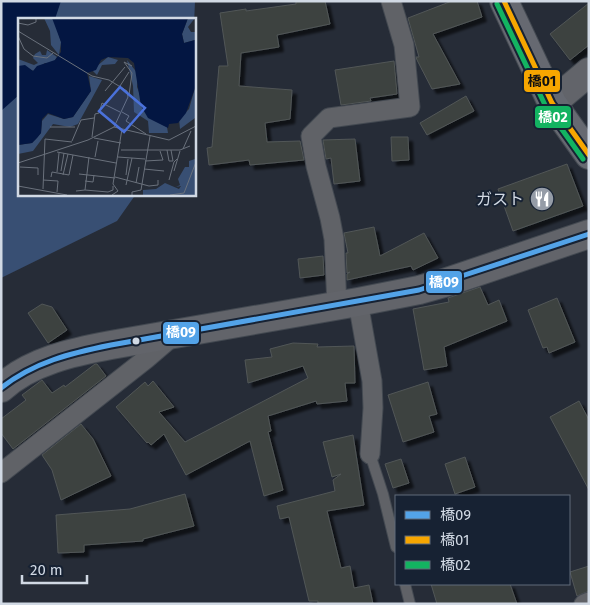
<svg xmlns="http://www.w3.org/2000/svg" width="590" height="605" viewBox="0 0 590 605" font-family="'Fira Sans','Noto Sans JP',sans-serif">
	<defs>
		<filter id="shadow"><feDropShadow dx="4.5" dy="4.5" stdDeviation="1" flood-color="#0009"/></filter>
	</defs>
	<rect width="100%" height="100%" fill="#262c37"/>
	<!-- green -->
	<path fill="#384f73" d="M56 1H195L194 25V19H49Z
		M19 83V194H136L117 221 1 278V102Z"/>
	<!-- water -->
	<path fill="#031642" d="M1 1H61L55 19H19V95L1 111Z"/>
	<!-- building -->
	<path fill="#3d423f" stroke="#515657" filter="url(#shadow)" d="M296 1H325L330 24 277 35 279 47 241 53 239 86 292 90 290 119 265 123 267 142 300 141 304 160 250 165 249 160 209 165 207 148 212 147 219 66H228L220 13 246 9V11L296 4Z
		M452 1H477L482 17 433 34 460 84 432 89 417 60 416 57H419L408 18Z
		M589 3V45L570 60 550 34Z
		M394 61 397 94 370 98 371 101 341 105 335 70Z
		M466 96 474 111 427 135 420 123Z
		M391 137H408L409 160 392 161Z
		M355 139 360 181 334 184 331 158 326 159 323 140Z
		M567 164 583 206 513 231 498 189Z
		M374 227 380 256 424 233 438 258 413 270 411 266 347 280V274L350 272 347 273 346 253H348L344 233Z
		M323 256 324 275 300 278 298 259Z
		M480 287 488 305 499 300 507 321 444 347 447 366 424 370 413 309 449 302 448 298Z
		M557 298 575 342 549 353 547 347 543 348 528 310Z
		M42 304 52 307 67 330 48 343 28 313Z
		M293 343 318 344 317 347 354 346 355 383H345L347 401 317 404 316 401 268 416 271 431 268 432 283 490 264 496 250 441 186 475 164 434 151 445 148 442 147 443 116 407 145 382 148 386 153 381 174 407 159 412 185 442 308 378 303 366 248 383 245 360 272 357 270 349Z
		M95 364H97L106 376 13 449 1 433V419L26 400 22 395 42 380 52 393 64 385 65 387Z
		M428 382 437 414 429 416 434 432 403 442 388 395Z
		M579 401 589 420V490L550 417Z
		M81 424 93 439 111 476 61 500 52 470 42 455Z
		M353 435 364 505 327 511 341 568 350 566 354 588 369 585 373 604H318V601H309L289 517 280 519 277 506 335 491 333 480 341 474 332 477 323 442Z
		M465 457 475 487 455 494 445 464Z
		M401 459 409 483 393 488 385 464Z
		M185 494 194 526 143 539V541L84 545V552L58 553 56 515 130 509Z
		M589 566V591L577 596 570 572Z
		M431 584H510L517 604H437Z"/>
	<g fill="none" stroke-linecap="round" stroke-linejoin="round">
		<!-- lane casing -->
		<g stroke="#434951" stroke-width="12">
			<path id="lane" d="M370 454 383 494 396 547
				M405 584 410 604"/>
		</g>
		<!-- street casing -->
		<g stroke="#434951" stroke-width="21">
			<path id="street" d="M358 302 372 381 373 408 370 454
				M337 306 334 239 330 218 316 166 311 136 329 118 410 107 404 45 391 1
				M1 473 146 359 174 335
				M584 604 589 602"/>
		</g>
		<!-- secondary casing -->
		<g stroke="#434951" stroke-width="30">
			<path id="secondary" d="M552 103 589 72
				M1 388C31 361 73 352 111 345L358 302 419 290 444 283 589 234"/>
		</g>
		<!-- highway casing -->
		<g stroke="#434951" stroke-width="30">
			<path id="highway" d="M504 1 552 103 589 155"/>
		</g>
		<!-- lane -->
		<use href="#lane" stroke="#606267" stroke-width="10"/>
		<!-- street -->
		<use href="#street" stroke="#606267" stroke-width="19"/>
		<!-- secondary -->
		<use href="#secondary" stroke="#62646a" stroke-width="28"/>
		<!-- highway -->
		<use href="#highway" stroke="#666971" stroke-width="28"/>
		<!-- bus-1 casing -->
		<g stroke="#172233" stroke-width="9">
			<path id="bus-1" d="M1 388C34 362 71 353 111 345L419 290 589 234"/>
		</g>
		<!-- bus-2 casing -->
		<g stroke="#172233" stroke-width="9">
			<path id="bus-2" d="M504 1 552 103 589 155"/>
		</g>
		<!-- bus-3 casing -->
		<g stroke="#172233" stroke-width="9">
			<path id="bus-3" d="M497 4 546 107 583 159"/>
		</g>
		<!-- bus-1 -->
		<use href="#bus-1" stroke="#53a3e8" stroke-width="5"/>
		<!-- bus-2 -->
		<use href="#bus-2" stroke="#f7a600" stroke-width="5"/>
		<!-- bus-3 -->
		<use href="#bus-3" stroke="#13b361" stroke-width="5"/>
	</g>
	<!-- icons -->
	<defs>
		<g id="restaurant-disc" transform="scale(1.25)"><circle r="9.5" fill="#959ca7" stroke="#172233"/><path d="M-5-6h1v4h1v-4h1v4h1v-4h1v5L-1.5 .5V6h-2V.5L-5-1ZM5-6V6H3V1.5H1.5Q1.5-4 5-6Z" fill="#fff"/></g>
	</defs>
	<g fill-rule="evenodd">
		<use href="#restaurant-disc" x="542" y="199"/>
	</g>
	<!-- markers -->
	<circle fill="#d1d9e4" stroke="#172233" stroke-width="2" cx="136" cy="341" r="4.5"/>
	<g text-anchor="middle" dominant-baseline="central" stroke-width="4" stroke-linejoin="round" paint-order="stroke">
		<!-- poi labels -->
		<g font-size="16" fill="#d1d9e4" stroke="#172233" text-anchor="end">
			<text x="524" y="199">ガスト</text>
		</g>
	</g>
	<!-- overview -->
	<g transform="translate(18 18)">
		<rect width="178" height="178" fill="#262c37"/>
		<path d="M26 0H34L37 5 43 24 41 37 33 27 32 13ZM170 0H177L170 9 173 14H177V22L166 25 164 16ZM29 32 39 39 35 45H27L16 53 0 48V41L16 47 20 45 15 40 17 36 22 33 24 37H28ZM90 39 100 42 97 46 84 47 79 57 74 52ZM109 42 120 56 119 69 124 82 136 102 149 109 150 115H131L130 103 116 94 115 68ZM71 58 84 62 60 106 52 109 35 106 15 133 0 136V127L14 125 23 115 24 103 30 96 46 101 55 99 73 73ZM177 70V100L162 111 161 101 171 91ZM177 141V177H125V172L138 171 147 165 161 171 163 168 158 169 162 167 160 161 167 149H171V143Z" fill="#384f73"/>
		<path d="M34 0H170L164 16 166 25 177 22V70L168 95 160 105 151 106 150 110 130 100 123 88 116 45 110 40 90 39 83 42 78 52 69 55 73 73 55 99 46 101 30 95 24 101 23 115 19 120 14 125 0 127V48L7 47 15 53 19 48 37 42 43 34V24Z" fill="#031642"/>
		<path fill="none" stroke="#6a717c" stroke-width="1" d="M0 5 10 7 18 4V0M0 13 74 58 91 62 109 73 110 79 96 109M0 18 6 31 15 38 29 40 35 35M102 68 111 54M87 73 107 49M111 77 114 55 106 44 114 48M104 94 111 98 108 103 128 116M32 109H57M74 119 77 96 81 95 84 85 102 94M76 120 103 125M54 123 63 102 76 100M165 131 173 113M103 132H162L172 128M149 132 151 143H155L153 132M39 134 98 145M77 139 80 123M100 139 127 141M127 143 145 142 142 133M0 145 70 122 96 109 151 122 178 108M2 149 20 150V157M126 151 146 153M43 153 46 135M156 153 162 133M39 154 41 135M61 156 97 160M45 157 50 136M108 157 110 141M33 159 34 154 51 157 55 137M97 159 131 168 140 167V162M25 162 40 163 39 174M151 162 156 144 159 141M67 163 75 164 76 157M118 165 121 149M108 167 114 140M0 168 49 177M25 171 27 121 54 124M67 172 90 174 95 172V168M58 173 67 172 71 139M94 177 100 173 95 166 104 111M114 177V174L123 172 132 118M152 177 166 175 178 144"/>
		<path fill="#4a71db" fill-opacity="0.15" stroke="#4a71db" stroke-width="2.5" d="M102 69 127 90 106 114 81 93Z"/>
		<rect width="178" height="178" fill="none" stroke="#d1d9e4" stroke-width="2.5"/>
	</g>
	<g stroke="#172233" stroke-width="2">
		<rect x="523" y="69" width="38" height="24" rx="5" fill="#f7a600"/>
		<rect x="534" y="105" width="38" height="24" rx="5" fill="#13b361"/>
		<rect x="425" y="270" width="38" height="24" rx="5" fill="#53a3e8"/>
		<rect x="162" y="321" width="38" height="24" rx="5" fill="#53a3e8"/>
	</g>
	<g font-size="14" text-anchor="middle" font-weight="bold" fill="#fff">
		<text x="553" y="122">橋02</text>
		<text x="444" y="287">橋09</text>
		<text x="181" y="337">橋09</text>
	</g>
	<g font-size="14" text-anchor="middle" font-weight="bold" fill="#111">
		<text x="542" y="86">橋01</text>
	</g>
	<!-- border -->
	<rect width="590" height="605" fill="none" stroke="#d1d9e4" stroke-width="5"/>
	<!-- legend -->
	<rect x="395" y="495" width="175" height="90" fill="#172233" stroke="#616b7a"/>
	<rect x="405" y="511" width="25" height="8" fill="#53a3e8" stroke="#616b7a"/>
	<text x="440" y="520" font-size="15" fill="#d1d9e4">橋09</text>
	<rect x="405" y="536" width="25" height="8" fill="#f7a600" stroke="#616b7a"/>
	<text x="440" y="545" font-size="15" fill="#d1d9e4">橋01</text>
	<rect x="405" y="561" width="25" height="8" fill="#13b361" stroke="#616b7a"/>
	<text x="440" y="570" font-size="15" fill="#d1d9e4">橋02</text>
	<!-- scale -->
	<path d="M22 575v8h65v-8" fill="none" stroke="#d1d9e4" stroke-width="2.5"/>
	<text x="30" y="575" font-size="15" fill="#d1d9e4" stroke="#172233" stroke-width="4" paint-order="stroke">20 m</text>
</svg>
